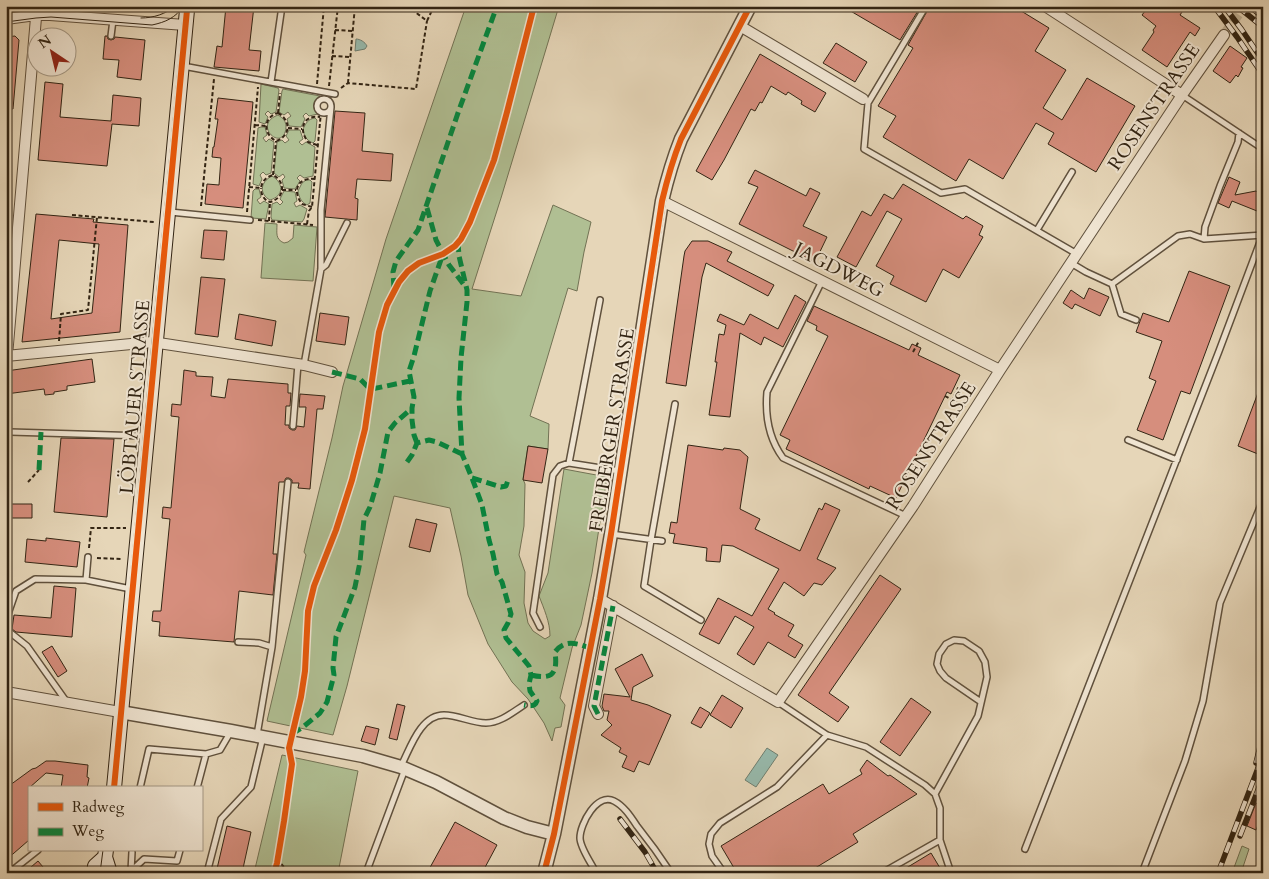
<svg xmlns="http://www.w3.org/2000/svg" width="1269" height="879" viewBox="0 0 1269 879" font-family="Cardo,serif">
	<rect width="100%" height="100%" fill="#e6d6b8"/>
	<filter id="stains"><feTurbulence type="fractalNoise" baseFrequency=".004" numOctaves="4"/><feColorMatrix values="0 0 0 0 .2 0 0 0 0 .09 0 0 0 0 .02 0 0 0 .5 -.17"/></filter>
	<radialGradient id="worn" r=".72"><stop offset=".6" stop-color="#630" stop-opacity="0"/><stop offset="1" stop-color="#630" stop-opacity=".3"/></radialGradient>
	<!-- green -->
	<path fill="#b0bf93" stroke="#727254" d="M466 6H559L501 198 472 289 521 296 553 205 591 222 584 252 577 291 568 288 530 416 549 424 548 449 528 446 523 479 525 484 524 526 519 555 525 572 524 603 528 623 533 631 545 639 550 636C550 622 544 609 539 596L548 573 564 469 607 477 592 573 581 625 572 648 560 698 565 705 561 727 555 728 552 741 544 723 528 699 512 682 488 644 468 595 461 556 450 508 394 496 347 686 333 735 267 721 306 555 304 552 332 438 343 386 386 239Z
		M261 84 278 88 279 90 276 112 271 114 268 111 265 114 268 117 265 124 259 122Z
		M283 89 320 96C316 103 313 106 318 114L309 116 306 113 303 116 305 119 301 127 289 126 287 119 291 116 288 112 284 115 279 112 282 91Z
		M278 115C283 118 286 121 286 127 284 154 251 125 278 115Z
		M315 118 317 120 315 141 313 143C306 140 304 136 303 129 306 123 308 119 315 118Z
		M261 127H265L267 135 263 138 266 142 269 139 274 142 271 173 266 175 263 172 260 175 262 179 259 186 253 184 258 128Z
		M289 130H300L303 139 299 142 302 145 306 142 315 147 313 176 304 178 300 175 297 178 300 181 295 189 284 188 282 180 285 177 283 174 279 177 274 173 277 142 282 140 285 143 289 140 286 136Z
		M272 176C284 183 284 196 270 200 259 194 260 182 272 176Z
		M306 180H310L312 182 310 203 307 205C301 202 299 197 298 191L302 183Z
		M255 189H259L261 197 257 200 260 204 264 201 269 204 266 219 251 218 253 191Z
		M284 191 295 192 297 201 294 203 296 207 300 205 307 209 304 219 302 222 272 220 271 217 272 204 277 202 280 205 283 202 280 199Z
		M265 223 277 224C277 233 275 239 284 243L288 242 293 238 294 225 317 227 313 281 261 278Z
		M282 755 358 771 338 873H254Z
		M1242 846 1249 849 1242 870 1246 873H1232Z"/>
	<!-- water -->
	<path fill="#97b9ab" stroke="#6f7e6f" d="M356 39C360 39 365 42 367 46L365 49 355 51Z
		M767 748 778 755 756 787 745 780Z"/>
	<!-- building -->
	<path fill="#d68e7d" stroke="#332514" fill-rule="evenodd" d="M226 6H254L249 50 261 51 259 71 214 67 217 46 222 47Z
		M842 6H921L900 40Z
		M930 6H1013L1049 28 1035 51 1066 70 1043 108 1062 120 1087 78 1135 106 1096 172 1048 144 1054 133 1036 123 1003 179 969 159 956 181 883 137 896 116 878 106 913 48 908 45Z
		M1149 6H1186L1180 15 1200 28 1195 36 1190 32 1167 67 1142 50 1154 32 1153 30 1156 26 1142 15Z
		M15 36 19 40 13 109 6 108V37Z
		M105 36H107L108 39 111 40 114 39 115 37 145 40 141 80 117 77 119 60 103 59Z
		M836 43 867 62 855 82 823 63Z
		M1230 46 1247 58 1241 67 1243 68 1238 77 1236 75 1230 83 1213 71Z
		M760 54 826 93 815 112 801 104 802 101 788 92 786 95 771 86 762 103 760 102 755 111 751 109 724 160 712 180 696 171Z
		M45 82 63 84 60 117 111 121 113 95 141 98 139 126 112 124 107 166 38 160Z
		M218 98 253 102 243 208 205 204 207 184 219 185 221 158 212 157 213 147H214L218 119H215Z
		M335 111 365 113 362 151 393 154 391 181 357 179 355 198 358 199 357 220 325 217Z
		M755 170 806 196 810 188 820 193 803 226 827 237 815 262 739 224 758 187 748 183Z
		M1229 177 1240 182 1235 195 1256 191 1263 196 1262 206 1257 211 1232 201 1229 208 1218 203Z
		M903 184 963 219 966 216 983 226 979 235 983 237 959 278 943 269 926 302 890 284 894 276 876 266 902 219 887 211 856 267 837 257 862 211 871 216 884 194 893 199Z
		M36 214 94 219 93 222 128 225 120 332 22 342ZM59 240 99 244 92 313 51 319Z
		M204 230 227 231 224 260 201 258Z
		M692 241H708L732 252 727 261 774 285 768 296 706 263 702 277 686 386 666 383 684 256 685 251Z
		M1189 271 1230 286 1190 394 1181 391 1163 440 1137 430 1156 381 1149 378 1162 341 1136 332 1143 313 1169 322Z
		M201 277 225 279 218 337 195 334Z
		M1089 288 1109 297 1100 316 1075 304 1072 309 1063 303 1071 290 1084 299Z
		M795 295 806 302 783 347 764 337 761 345 740 333 730 417 709 415 717 362H715L719 334 724 335 726 325 717 321 720 314 744 325 750 314 778 329Z
		M814 306 909 350 912 344 921 348 918 355 960 375 951 394 947 392 896 498 870 486 869 489 786 449 790 440 780 435 828 336 816 330 817 326 807 321Z
		M320 313 349 317 345 345 316 341Z
		M239 314 276 321 272 346 235 339Z
		M92 359 95 382 67 386V390L54 392V394L45 395 44 389 6 394V371Z
		M184 370 196 372V376L213 377 211 396 225 398 228 379 288 384V393H291L290 406H286L285 425H289V428L292 430H295L297 426 304 427 306 407H299L300 394 325 396 323 409H317L310 489 298 488 299 483H292V480L289 478H286L284 482H279L273 554H277L273 595 239 591 234 642 159 636 160 622 152 621 153 611H161L170 519 162 518 163 507 171 508 179 417 171 416 172 404 181 405Z
		M1262 382H1263V456L1238 446Z
		M61 438 114 439 107 517 54 512Z
		M688 445 723 450 724 448 740 450 748 457 740 509 760 519 755 529 800 551 819 508 822 510 825 503 840 510 817 559 836 568 822 585 814 583 804 596 784 582 768 609 775 613 774 614 794 625 788 636 803 645 795 658 768 642 754 665 737 654 754 627 735 616 719 644 699 634 718 598 752 616 779 569 733 546 722 545 720 562 706 561 707 548 673 543 675 534 669 533 671 522 677 523Z
		M528 446 548 449 542 483 523 480Z
		M6 504H32V518H6Z
		M416 519 437 524 430 552 409 547Z
		M46 538 80 542 77 567 25 562 27 539 46 541Z
		M880 575 901 589 829 693 849 707 838 722 798 695Z
		M54 586 76 588 72 637 16 632 12 629 14 615 51 618Z
		M52 646 67 671 58 677 42 652Z
		M642 654 653 676 633 687 631 700 648 705 671 715 649 765 639 761 634 772 622 767 627 756 619 752 621 748 601 735 612 725 607 720 609 711H604L602 706 604 694 630 697 615 669Z
		M722 695 743 708 731 728 710 715Z
		M911 698 931 712 900 756 880 742Z
		M397 704 405 706 397 740 389 738Z
		M700 707 710 713 701 728 691 723Z
		M366 726 379 729 375 745 361 741Z
		M867 760 888 776 890 775 917 794 853 834 858 842 807 873H737L721 846 823 784 829 794 862 774 860 770Z
		M46 761H55L88 765 87 777 89 778 87 788H61L63 775 46 773 29 788V840L6 860V788L32 769 36 768Z
		M1256 803 1263 806V812L1256 830 1247 826Z
		M455 822 497 845 482 873H427Z
		M227 826 251 832 242 873H216Z
		M931 853 943 873H898Z
		M38 861 48 873H24Z"/>
	<g fill="none" stroke-linecap="round" stroke-linejoin="round">
		<!-- minor-tunnel -->
		<path stroke="#c2b397" stroke-width="10" stroke-dasharray="10 5" stroke-linecap="butt" d="M1224 35 1244 6"/>
		<!-- service casing -->
		<g stroke="#60513d" stroke-width="8">
			<path id="service" d="M926 6 868 103 864 149 941 193 965 189 1077 254
				M111 36 113 20
				M183 66 335 94
				M271 82 282 6
				M1182 95 1263 149
				M317 106a7 7 0 1 1 14 0a7 7 0 1 1-14 0Z
				M170 212 250 220
				M1037 230 1072 172
				M1204 239 1205 227 1220 186 1238 142 1239 133
				M1071 263 1086 272 1112 284 1121 314 1136 320
				M321 269 326 265 347 223
				M822 281 767 392C765 415 769 439 783 458L906 516
				M1112 284 1178 236 1190 234 1204 239 1263 235
				M304 365 321 269V210L331 107
				M675 404 651 540 644 586 701 620
				M293 426 298 364
				M10 432 145 436
				M1128 440 1177 460
				M569 463 600 300
				M611 534 662 541
				M88 557 86 580 131 589
				M540 627 533 613 553 475 560 466 569 463 620 471
				M238 642 259 643 272 647
				M66 701 27 646 7 630V617L16 591 35 579 86 580
				M778 702 827 735 866 747 925 785 935 794 940 808V840L951 873
				M257 735 272 647 288 482
				M401 766C410 749 420 715 444 715 458 715 472 723 486 723 500 723 513 712 524 705
				M140 788 149 749 206 754
				M197 788 206 754 220 750 230 733
				M935 794 978 716 987 677 985 662 979 651 964 641 954 640 946 644 939 654 937 664 940 671 946 678 981 702
				M1025 849 1219 351 1263 234
				M131 871 132 852
				M9 873 38 850
				M129 873 144 859 177 861 180 850
				M207 873 221 819 251 787 263 737
				M366 873 405 769
				M596 873C592 864 580 848 580 838 580 824 597 792 614 801 624 806 631 817 637 826 649 841 660 856 671 873
				M724 873 712 856 709 844 711 834 720 823 777 787 827 735
				M882 873 940 840
				M1142 873 1185 761 1203 701 1220 603 1263 500"/>
		</g>
		<!-- minor casing -->
		<g stroke="#60513d" stroke-width="12">
			<path id="minor" d="M1045 6 1182 95
				M6 19 36 15H50L185 25
				M740 26 863 99
				M662 201 1000 370
				M6 356 152 342 304 365 332 372
				M7 356 37 6
				M600 599 778 702 913 506 1000 370 1182 95 1224 35
				M6 692 120 712
				M598 714 594 706 613 606"/>
		</g>
		<!-- tertiary casing -->
		<g stroke="#60513d" stroke-width="15">
			<path id="tertiary" d="M120 712 231 731 363 756 401 767 436 782 504 818 527 827 554 834
				M544 873 554 834 600 599 611 534 662 201C667 180 673 159 681 139L750 6"/>
		</g>
		<!-- secondary casing -->
		<g stroke="#332514" stroke-width="16">
			<path id="secondary" d="M114 788 187 10 185 6
				M106 850 105 857 110 873
				M94 873 95 866 105 857"/>
		</g>
		<!-- path -->
		<path stroke="#332514" stroke-width="2" stroke-dasharray="4 2.5" stroke-linecap="butt" d="M406 6 410 8 427 21 434 6
			M335 30 353 31
			M332 56 350 57
			M348 83 355 6
			M317 84 324 6
			M329 86 338 6
			M341 88 348 83 416 89 427 21
			M278 113C291 120 291 136 276 141 263 134 263 117 278 113Z
			M278 113 280 93
			M255 125 266 126
			M288 128 302 129
			M317 145 308 142C298 129 303 115 320 117
			M273 175 276 141
			M249 187 261 188C262 181 266 177 273 175 286 182 285 198 270 202 264 200 261 195 261 188
			M282 190H296
			M201 206 214 79
			M312 207 302 204C292 191 297 177 315 179
			M247 212 258 87
			M72 215 154 222
			M258 220 313 225
			M269 221 270 202
			M307 224 309 211 312 207 321 112
			M59 341 61 314 88 310 97 217
			M913 352 919 341
			M945 396 952 400 958 388 961 390 955 402 965 407
			M28 482 39 470
			M89 548 91 528H126
			M97 558 122 559
			M277 859 289 873"/>
		<!-- service -->
		<use href="#service" stroke="#efe4d1" stroke-width="5"/>
		<!-- minor -->
		<use href="#minor" stroke="#efe4d1" stroke-width="10"/>
		<!-- tertiary -->
		<use href="#tertiary" stroke="#efe4d1" stroke-width="12"/>
		<!-- secondary -->
		<use href="#secondary" stroke="#efe4d1" stroke-width="14"/>
		<!-- tram -->
		<path stroke="#332514" stroke-width="1" d="M141 18C154 18 165 14 176 6
			M6 22 36 18 51 17 152 25C166 22 175 18 184 6
			M111 788 152 342 184 6
			M100 873 103 850
			M547 873 603 600 614 535 668 186 676 157 683 139 753 6"/>
		<!-- rail casing -->
		<g stroke="#332514" stroke-width="5.5">
			<path id="rail" d="M1214 6 1237 37 1263 75
				M1224 6 1242 30 1263 61
				M1237 6 1263 27
				M1249 6 1263 17
				M1256 763 1263 734
				M620 819 645 852 657 873
				M1240 836 1263 777
				M1218 873 1263 755"/>
		</g>
		<!-- rail -->
		<use href="#rail" stroke="#efe4d1" stroke-width="4" stroke-dasharray="11" stroke-linecap="butt"/>
		<!-- quiet -->
		<path stroke="#00873e" stroke-width="5" stroke-dasharray="10 5" stroke-linecap="butt" d="M427 208 436 240 449 265 464 285
			M458 242 459 256 467 290V302L461 358 459 398 462 454 472 478 482 505 489 540 493 554 497 574 502 582 511 614 508 623 504 630 506 638 529 666 531 675 529 684 530 691 537 701C535 707 530 706 524 705
			M394 288 393 272 396 261 418 230 459 110 497 6
			M332 372 360 379 367 386 372 389 410 381
			M417 443 414 435 412 420V408L414 397 409 371 414 356 430 291 443 254
			M407 462 412 455 417 443 429 440 437 442 462 454
			M39 470 41 432
			M472 478 501 487 506 486 509 477
			M531 675C552 680 558 674 555 652 565 639 576 643 590 648
			M598 714 594 706 613 606
			M292 734 303 727 320 713 327 702 334 675 333 668 336 637 355 587 360 562 364 519 370 507 380 473 388 432 395 423 412 408"/>
		<!-- cycleway casing -->
		<g stroke="#efe4d1" stroke-width="9">
			<path id="cycleway" d="M114 788 187 10 185 6
				M274 873 277 863 284 821 292 764 289 748 301 697 305 671 308 611 314 586 336 530 352 480 365 429 379 332 387 305 399 282 408 271 419 263 443 254 455 246 461 239 470 222 494 160 507 112 534 6
				M544 873 554 834 600 599 611 534 662 201C667 180 673 159 681 139L750 6"/>
		</g>
		<!-- cycleway -->
		<use href="#cycleway" stroke="#e8590c" stroke-width="6"/>
	</g>
	<g text-anchor="middle" dominant-baseline="central" stroke-width="4" stroke-linejoin="round" paint-order="stroke">
		<!-- street labels -->
		<g font-size="19" fill="#332514" stroke="#efe4d1">
			<text transform="translate(1154 107) rotate(-56)">ROSENSTRASSE</text>
			<text transform="translate(839 270) rotate(27)">JAGDWEG</text>
			<text transform="translate(135 397) rotate(-85)">LÖBTAUER STRASSE</text>
			<text transform="translate(612 430) rotate(-81)">FREIBERGER STRASSE</text>
			<text transform="translate(931 446) rotate(-57)">ROSENSTRASSE</text>
		</g>
	</g>
	<!-- margin -->
	<rect width="1269" height="879" fill="none" stroke="#e6d6b8" stroke-width="25"/>
	<rect x="8" y="8" width="1254" height="864" fill="none" stroke="#332514" stroke-width="2.5"/>
	<rect x="12" y="12" width="1244" height="854" fill="none" stroke="#332514"/>
	<!-- legend -->
	<rect x="28" y="786" width="175" height="65" fill="#efe4d1" stroke="#a49885"/>
	<rect x="38" y="803" width="25" height="8" fill="#e8590c" stroke="#a49885"/>
	<text x="72" y="812" font-size="15" fill="#332514">Radweg</text>
	<rect x="38" y="828" width="25" height="8" fill="#00873e" stroke="#a49885"/>
	<text x="72" y="836" font-size="15" fill="#332514">Weg</text>
	<!-- north arrow -->
	<g transform="translate(52 52) rotate(325)"><circle r="24" fill="#efe4d1" stroke="#a49885"/>
	<path d="M0-4L9 19L0 12L-9 19Z" fill="#8f2418"/>
	<text y="-8" font-size="14" font-weight="bold" text-anchor="middle" fill="#332514">N</text>
	</g>
	<rect width="100%" height="100%" filter="url(#stains)"/>
	<rect width="100%" height="100%" fill="url(#worn)"/>
</svg>
